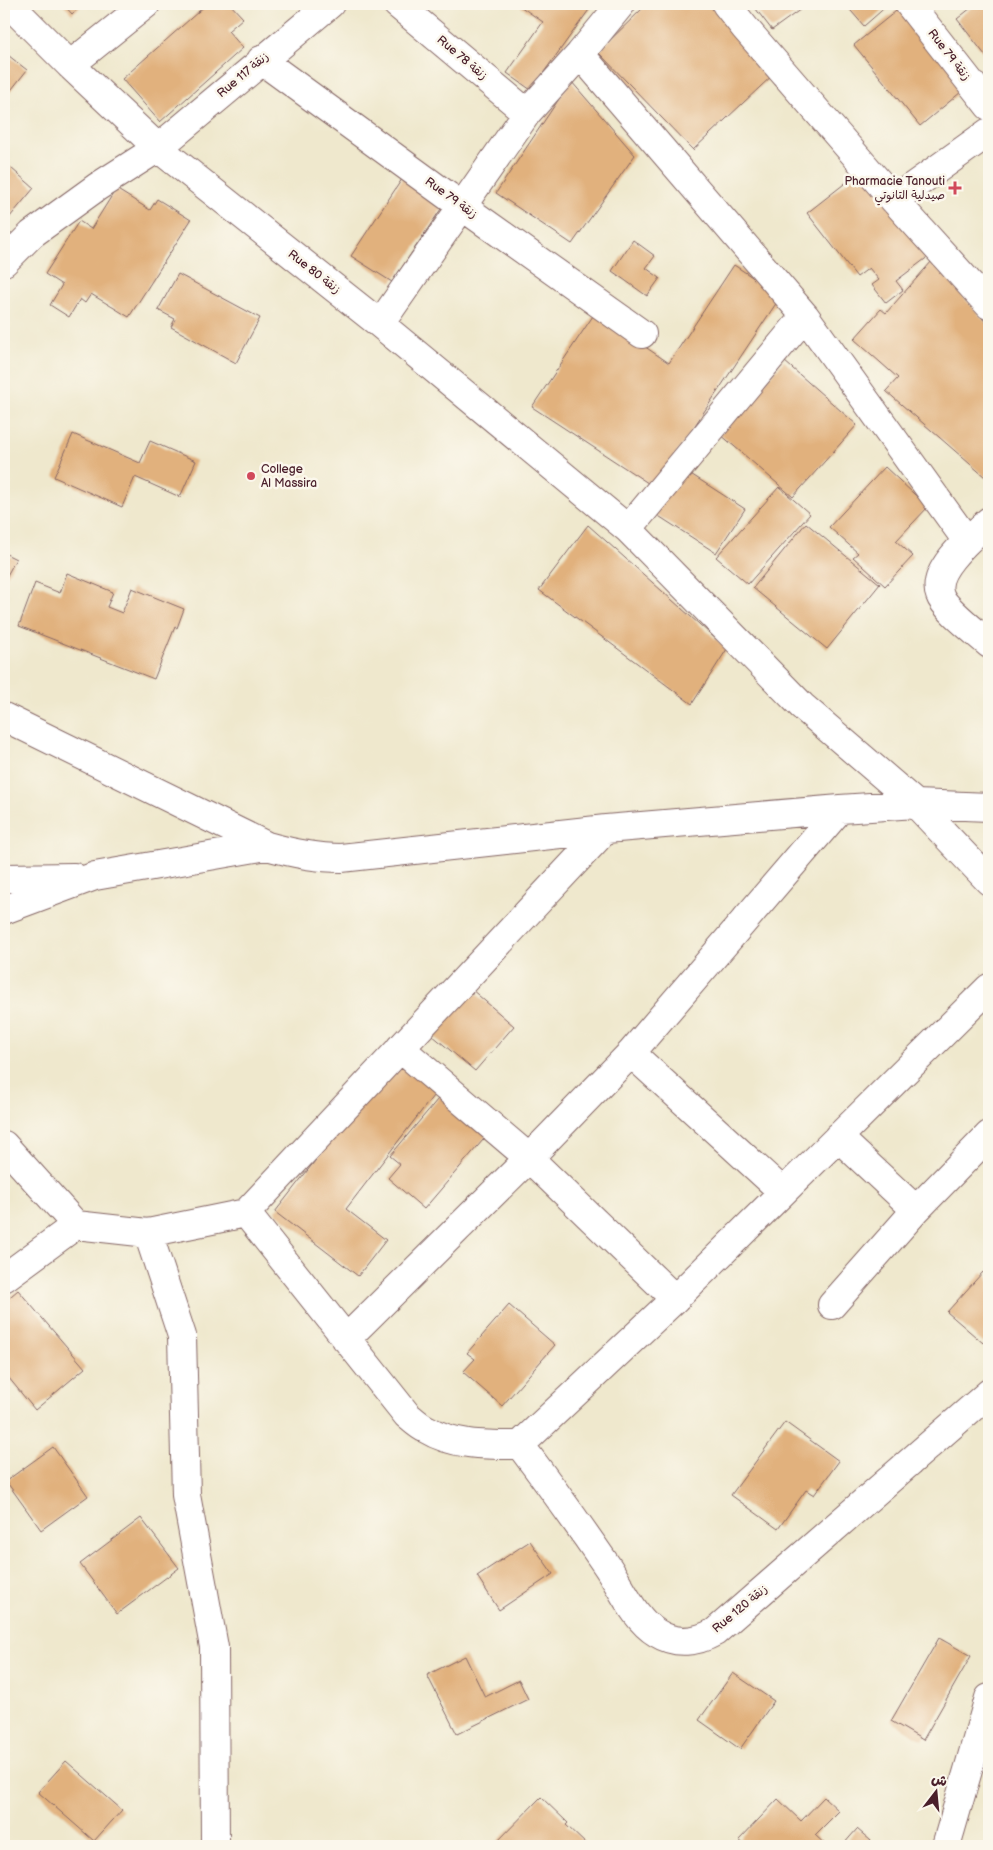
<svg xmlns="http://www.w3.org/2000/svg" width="993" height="1850" viewBox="0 0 993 1850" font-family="'Balsamiq Sans','Playpen Sans Arabic',sans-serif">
	<rect width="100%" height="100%" fill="#fbf7ec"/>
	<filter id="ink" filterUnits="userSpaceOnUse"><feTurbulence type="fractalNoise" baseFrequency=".02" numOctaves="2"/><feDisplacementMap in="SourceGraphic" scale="10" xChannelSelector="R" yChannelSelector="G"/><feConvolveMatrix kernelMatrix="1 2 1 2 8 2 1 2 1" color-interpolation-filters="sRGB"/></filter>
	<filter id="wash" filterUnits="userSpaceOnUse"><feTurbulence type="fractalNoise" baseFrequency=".0096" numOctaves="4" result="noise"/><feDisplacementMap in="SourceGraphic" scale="20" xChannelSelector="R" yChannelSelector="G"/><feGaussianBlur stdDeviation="1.12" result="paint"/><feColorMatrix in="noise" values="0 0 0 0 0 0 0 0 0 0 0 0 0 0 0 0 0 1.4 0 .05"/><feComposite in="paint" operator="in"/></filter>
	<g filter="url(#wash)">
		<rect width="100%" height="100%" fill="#efe8cd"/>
		<g id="blocks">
			<!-- building -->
			<path fill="#e1b17d" d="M63 4H83L72 14Z
				M207 4H230L243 18 228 31 243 48 160 122 122 79Z
				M517 4H586L591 7 531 90 507 73 543 22Z
				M647 4H715L776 72 693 150 598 52Z
				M752 4H808L772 30Z
				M845 4H889L864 26Z
				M976 4H989V60L957 19Z
				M901 7 967 87 920 126 854 45Z
				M4 52 27 70 4 99Z
				M571 81 635 155 572 244 496 193Z
				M4 162 34 188 4 224Z
				M408 170 449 197 392 282 351 256Z
				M862 170 929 256 896 281 903 290 886 303 872 285 879 280 869 268 857 277 807 213Z
				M116 189 150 210 157 199 191 220 129 317 91 294 85 303 80 299 69 317 50 305 62 285 45 274 79 221 91 229Z
				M633 240 655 256 646 268 660 278 647 296 612 271Z
				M932 261 989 326V472L985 477 886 391 898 378 854 339 881 309 886 313Z
				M734 265 781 296 654 487 532 407 595 313 669 363Z
				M178 274 260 318 236 363 171 327 175 319 158 310Z
				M784 361 857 425 793 497 720 434Z
				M73 434 140 463 150 441 196 461 180 497 135 477 122 507 54 477Z
				M885 467 928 507 896 541 913 556 885 586 853 557 858 553 829 527Z
				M683 469 745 509 716 553 654 513Z
				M779 487 810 514 748 584 716 557Z
				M806 523 880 584 827 649 753 588Z
				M588 525 727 649 692 704 539 590Z
				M4 553 16 559 4 581Z
				M67 573 113 592 107 607 122 613 132 588 184 609 177 628 175 627 154 679 19 626 35 583 60 593Z
				M471 989 514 1026 475 1071 432 1035Z
				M398 1055 440 1087 346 1209 386 1240 358 1276 275 1212Z
				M443 1093 489 1133 424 1209 388 1178 400 1164 390 1156Z
				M983 1272 989 1277V1336L983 1343 947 1312Z
				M18 1290 85 1368 35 1410 4 1372V1302Z
				M509 1305 555 1345 502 1406 463 1372 475 1359 467 1353Z
				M785 1422 839 1461 814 1495 806 1490 778 1529 731 1495Z
				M53 1447 88 1496 41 1530 6 1481Z
				M141 1518 179 1568 117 1614 80 1564Z
				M530 1541 553 1574 499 1610 477 1576Z
				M939 1638 971 1656 923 1740 891 1721Z
				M465 1656 485 1697 519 1680 528 1699 457 1734 427 1675Z
				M733 1673 774 1701 740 1749 699 1720Z
				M66 1761 122 1810 94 1841 38 1792Z
				M541 1797 568 1823 566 1825 588 1846H493Z
				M824 1797 839 1811 815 1835 827 1846H746L739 1840 778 1799 801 1821Z
				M857 1829 877 1846H842Z"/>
		</g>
	</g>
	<g filter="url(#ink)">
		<use href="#blocks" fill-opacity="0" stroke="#846564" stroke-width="1"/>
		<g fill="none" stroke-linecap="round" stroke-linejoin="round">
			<!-- street casing -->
			<g stroke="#846564" stroke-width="30">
				<path id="street" d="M9 4 70 65 158 148 380 324 628 529 802 706 916 804 989 881
					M397 4 527 113
					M726 4 745 28 894 200 989 305
					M909 4 989 106
					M580 54 805 316 967 541
					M261 60 463 207 642 334
					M70 65 146 4
					M894 200 989 132
					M4 262 32 234 97 187 158 148 330 4
					M380 324 527 113 580 54 621 4
					M989 521C973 536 930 570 940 595 944 608 978 634 989 644
					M628 529 805 316
					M4 717 267 846C292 853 315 858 341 858L606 829 840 809 916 804 989 807
					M4 878 74 877
					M4 910 95 876 267 846
					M400 1048 529 1158 675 1299
					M631 1053 783 1192
					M838 1137 916 1210
					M4 1145 76 1225
					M246 1213 407 1415C413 1420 419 1426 426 1429 454 1446 488 1445 520 1445L675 1299 989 988
					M148 1233 182 1336 186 1495 214 1647 215 1846
					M4 1278 76 1225 148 1233 246 1213 606 829
					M832 1305 916 1210 989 1135
					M346 1339 529 1158 631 1053 840 809
					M520 1445C550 1485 579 1525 607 1566 622 1588 634 1619 657 1633 676 1645 697 1642 715 1632L989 1393
					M946 1846 989 1698"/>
			</g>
			<!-- street -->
			<use href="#street" stroke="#fff" stroke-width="28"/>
		</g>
	</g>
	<!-- markers -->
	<g fill="#d1495b" stroke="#fbf7ec" stroke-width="2">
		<path d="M952.5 180.5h5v5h5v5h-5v5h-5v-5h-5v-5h5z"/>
		<circle cx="251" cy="476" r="5"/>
	</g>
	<g text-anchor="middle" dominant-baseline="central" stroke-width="5" stroke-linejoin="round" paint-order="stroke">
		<!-- street labels -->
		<g font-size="12" fill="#4a1f2b" stroke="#fbf7ec">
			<text transform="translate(949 55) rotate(52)">Rue 79 زنقة</text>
			<text transform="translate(462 58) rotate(40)">Rue 78 زنقة</text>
			<text transform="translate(243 75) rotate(-40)">Rue 117 زنقة</text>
			<text transform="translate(451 198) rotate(36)">Rue 79 زنقة</text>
			<text transform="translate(314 272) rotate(38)">Rue 80 زنقة</text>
			<text transform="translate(740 1609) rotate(-40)">Rue 120 زنقة</text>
		</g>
		<!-- poi labels -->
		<g font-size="12" fill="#4a1f2b" stroke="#fbf7ec" text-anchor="end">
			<text x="945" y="181">Pharmacie Tanouti<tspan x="945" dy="14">صيدلية التانوتي</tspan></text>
			<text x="261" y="469" text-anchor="start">College<tspan x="261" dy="14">Al Massira</tspan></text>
		</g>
	</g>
	<!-- margin -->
	<rect width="993" height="1850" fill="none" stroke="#fbf7ec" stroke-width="20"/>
	<!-- north arrow -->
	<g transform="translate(936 1792) rotate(16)" stroke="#fbf7ec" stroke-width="4" paint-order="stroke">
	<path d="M0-4L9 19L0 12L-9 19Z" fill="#4a1f2b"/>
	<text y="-8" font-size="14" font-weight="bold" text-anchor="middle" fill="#4a1f2b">ش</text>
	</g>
</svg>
